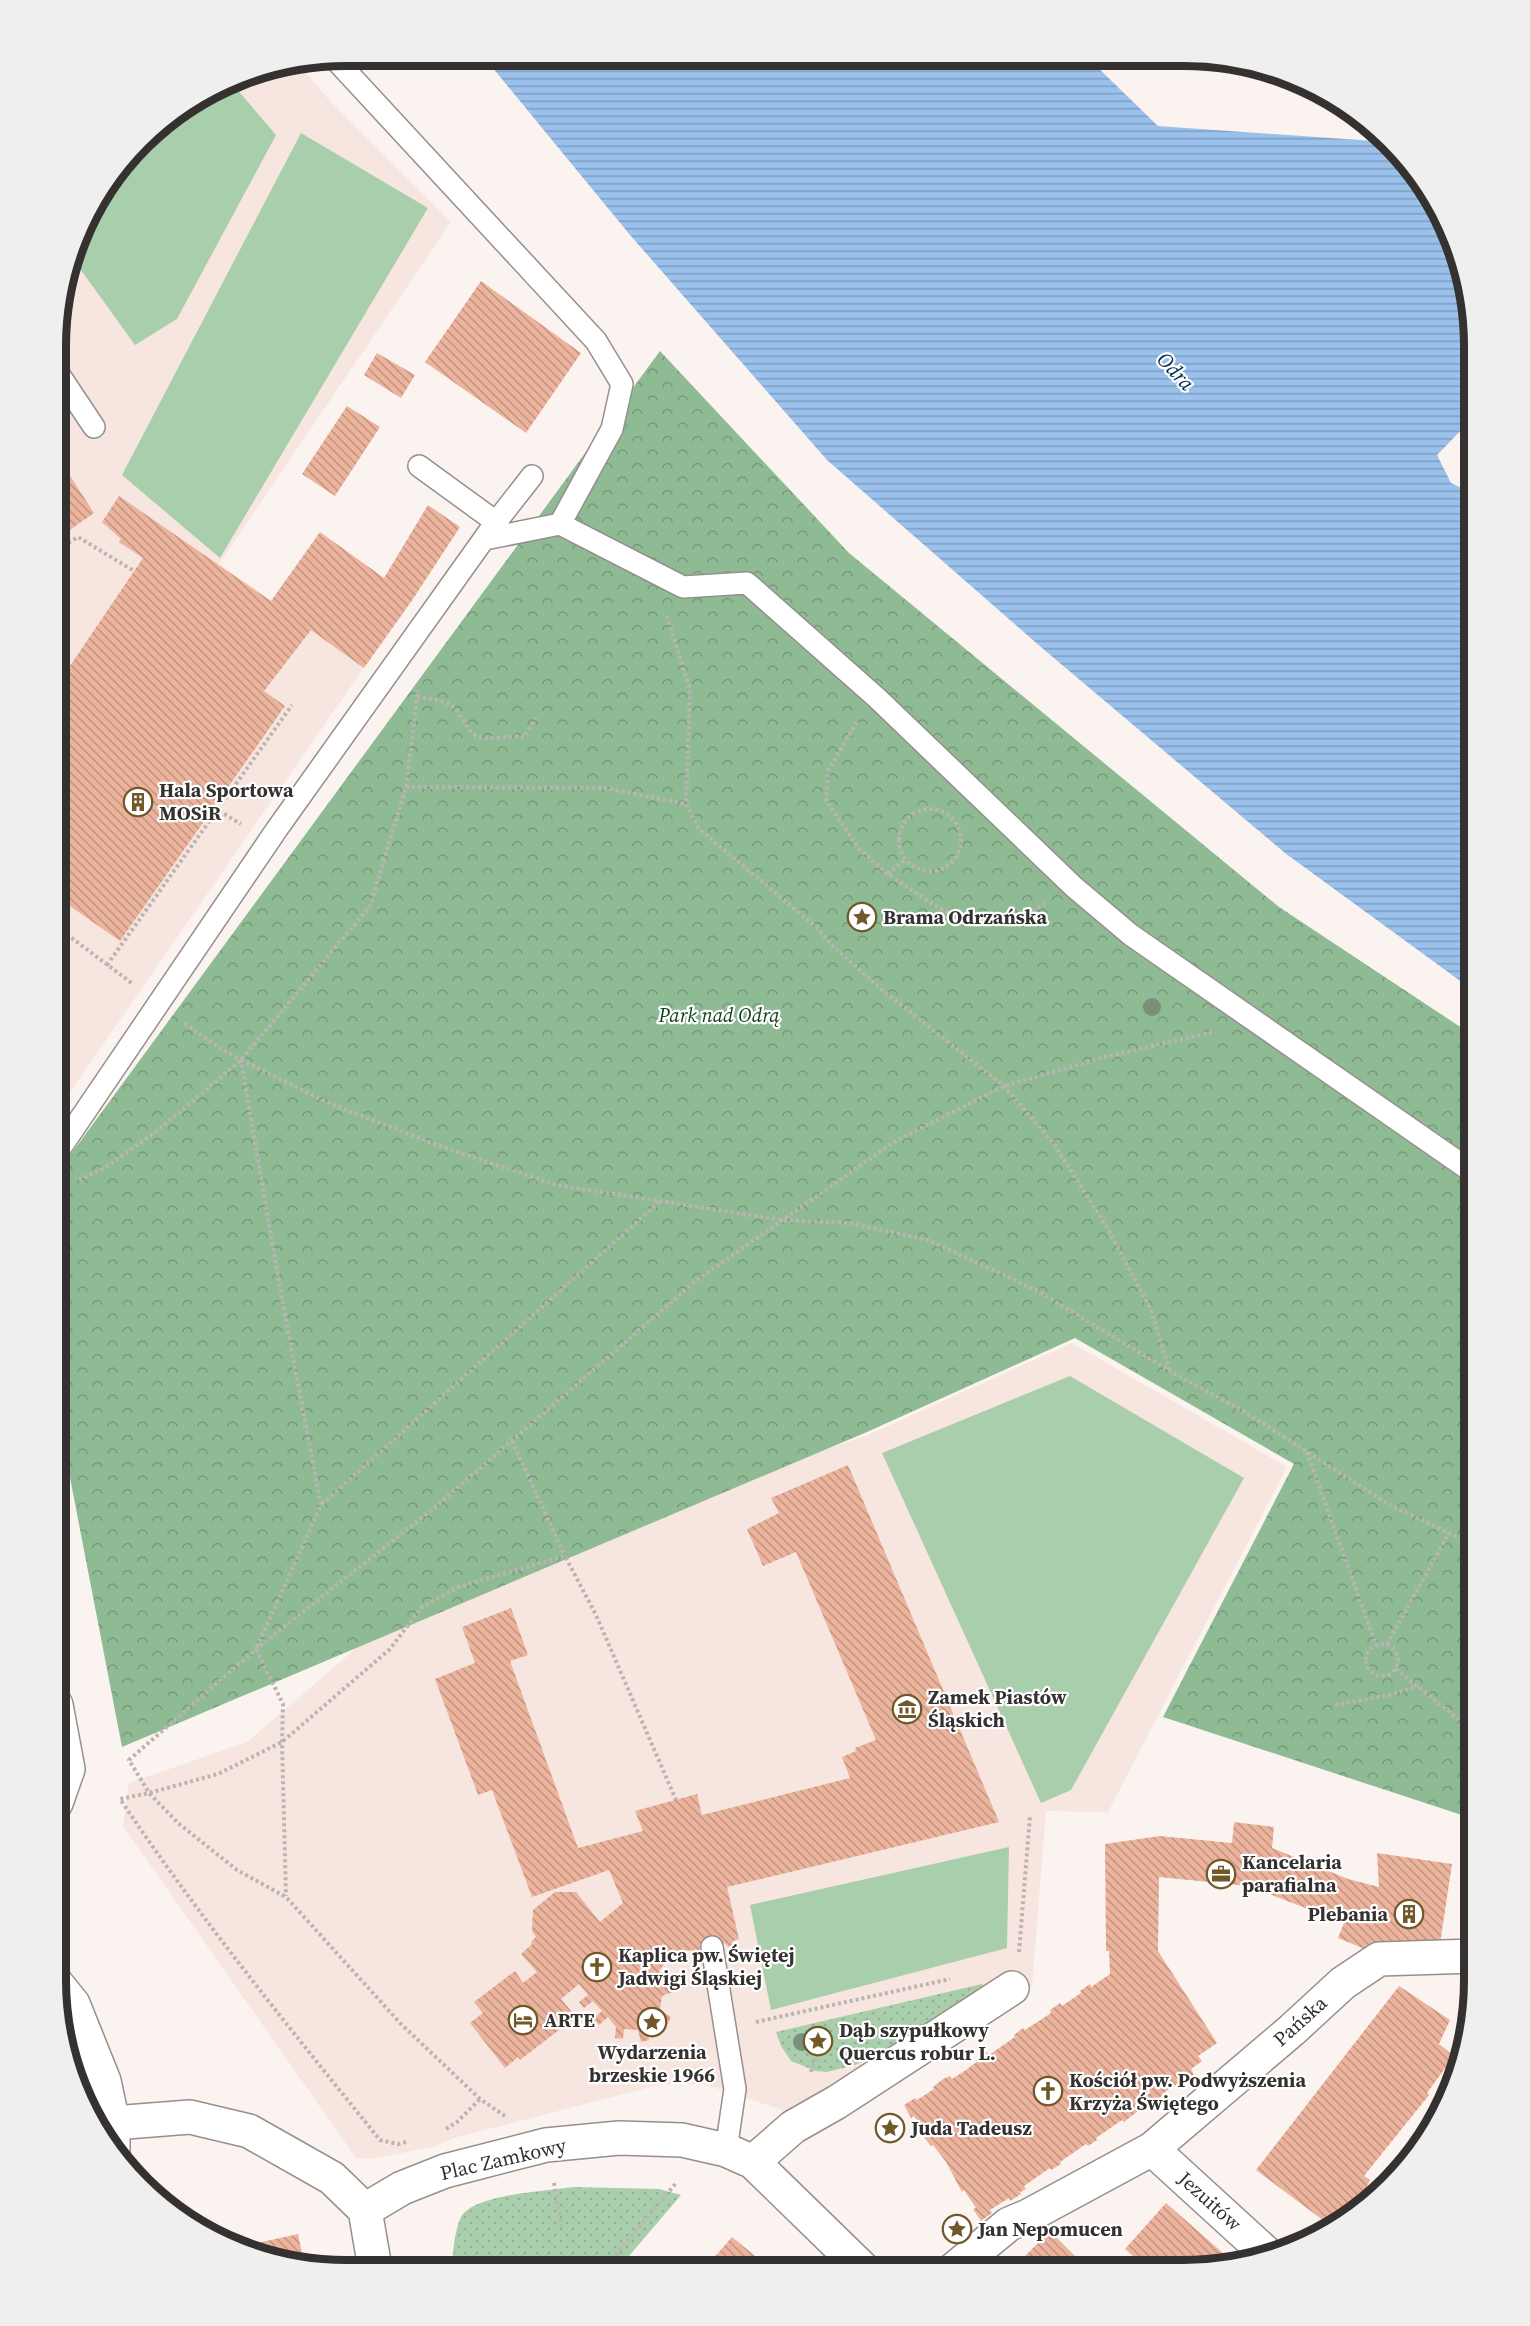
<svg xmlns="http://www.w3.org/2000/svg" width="1530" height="2326" viewBox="0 0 1530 2326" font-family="'Source Serif 4',serif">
	<defs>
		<pattern id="grass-dots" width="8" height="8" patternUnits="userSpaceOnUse" patternTransform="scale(1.5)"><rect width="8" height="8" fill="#a9ceac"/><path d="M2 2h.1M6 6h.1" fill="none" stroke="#92b194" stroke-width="1.8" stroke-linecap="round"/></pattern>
		<pattern id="forest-crowns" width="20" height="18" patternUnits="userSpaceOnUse" patternTransform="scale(1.5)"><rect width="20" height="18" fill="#8fbb94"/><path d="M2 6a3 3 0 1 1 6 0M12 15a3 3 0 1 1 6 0" fill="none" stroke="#769979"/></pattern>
		<pattern id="water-rules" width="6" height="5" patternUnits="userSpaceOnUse" patternTransform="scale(1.5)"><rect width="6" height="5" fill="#9ac1eb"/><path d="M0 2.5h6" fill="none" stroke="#7e9dbf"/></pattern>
		<pattern id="building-back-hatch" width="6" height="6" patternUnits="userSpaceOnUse" patternTransform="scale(1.5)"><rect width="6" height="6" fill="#edb49d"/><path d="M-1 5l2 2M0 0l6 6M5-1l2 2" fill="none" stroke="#c19380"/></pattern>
	</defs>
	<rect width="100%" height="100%" fill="#fbf3f0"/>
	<!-- built -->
	<path fill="#f6e6df" d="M299 65 331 102 451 222 219 564 365 666 57 1111 58 308 86 217 154 128 235 77Z
		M1072 1343 1287 1467 1108 1812 1046 1811 1032 1986 822 2123 703 2084H662L454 2138 433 2147 371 2159 356 2158 123 1826 129 1783 247 1742 417 1596 868 1435Z"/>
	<!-- grass -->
	<path fill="url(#grass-dots)" d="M982 1984 984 1987 913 2039 855 2065 827 2072 816 2071 791 2061 781 2046 776 2032Z
		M573 2187 659 2189 681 2195 618 2269 452 2268C453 2253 454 2232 461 2217 474 2194 548 2191 573 2187Z"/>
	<!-- forest -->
	<path fill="url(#forest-crowns)" d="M660 351 849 553 1279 907 1474 1036V1819L1163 1717 1294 1464 1075 1338 867 1432 122 1747 56 1405 57 1173Z"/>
	<!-- garden -->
	<path fill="#a9ceac" d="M230 81 276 135 177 319 135 345 73 259 86 217 154 128Z
		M301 133 428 208 220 558 122 475Z
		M1070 1376 1244 1478 1071 1790 1041 1803 882 1453Z
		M1009 1847 1007 1948 771 2010 750 1905Z"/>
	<!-- water -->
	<path fill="url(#water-rules)" d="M483 56 1088 58 1158 126 1388 142 1414 169 1452 234 1474 346V417L1437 455 1451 483 1474 494V991L1285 853 1042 648 827 460 630 235Z"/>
	<!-- building -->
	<path fill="url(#building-back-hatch)" d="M481 281 581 353 526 433 425 362Z
		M377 353 415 375 401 398 364 375Z
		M347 406 380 427 335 496 302 474Z
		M58 457 94 513 58 538Z
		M119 496 271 601 320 532 384 578 428 505 460 527 413 599 364 668 311 630 264 691 285 706 120 941 57 897V685L143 558 119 542 121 539 102 522Z
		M848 1465 999 1822 727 1887 739 1939 733 1941 732 1945 728 1947 725 1943 700 1950 698 1954H694L691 1950 680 1952 678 1956 674 1957 672 1954 659 1971 671 1985 673 1992 662 1996 660 2010 671 2017 668 2024 656 2018 647 2027 649 2040 641 2042 638 2030 624 2029 623 2039 615 2038 616 2027 608 2017 599 2025 593 2019 602 2011 593 2001 584 2008 579 2002 588 1995 579 1984 561 1999 576 2017 520 2060 518 2057 505 2068 470 2023 483 2013 474 2002 515 1971 523 1983 537 1972 521 1954 532 1944 531 1942 536 1937 532 1931 533 1910 555 1892H576L600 1922 623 1903 609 1870 532 1897 492 1790 478 1795 435 1679 475 1663 462 1627 511 1608 528 1655 510 1661 578 1848 643 1831 635 1811 697 1794 702 1815 850 1778 842 1757 856 1751 855 1748 876 1740 796 1552 763 1566 747 1529 779 1513 771 1498Z
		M1234 1822 1274 1827 1272 1848 1348 1879 1379 1887 1377 1853 1452 1864 1440 1944 1396 1941 1365 1949 1338 1938 1344 1923 1249 1886 1159 1877 1158 1951 1217 2043 1198 2056 1202 2061 1191 2069 1194 2075 1183 2083 1181 2081 1162 2094 1163 2095 1154 2102 1152 2100 1124 2122 1122 2120 1096 2138 1097 2140 1088 2146 1086 2144 1060 2162 1061 2164 1051 2170 1050 2168 1024 2186 1026 2189 1020 2192 1021 2194 1010 2201 1009 2198 990 2210 992 2213 981 2221 973 2209 976 2208 964 2190 962 2192 946 2162 933 2145 931 2146 923 2136 926 2133 914 2116 911 2118 904 2105 915 2098 917 2100 934 2089 933 2087 943 2079 950 2076 952 2079 966 2070 978 2061 977 2059 987 2052 989 2055 1015 2037 1014 2035 1023 2028 1025 2030 1051 2013 1050 2010 1060 2003 1062 2006 1081 1993 1080 1991 1090 1984 1091 1987 1110 1974 1109 1951H1106L1105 1844 1160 1836 1232 1843Z
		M1399 1986 1450 2020 1439 2044 1454 2056 1427 2093 1429 2095 1364 2176 1370 2180 1357 2208 1361 2210 1332 2227 1256 2170Z
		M1166 2203 1232 2261 1185 2270H1149L1125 2249Z
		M1050 2231 1089 2270H1011Z
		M298 2234 305 2267 234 2248Z
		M732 2237 771 2269H704Z"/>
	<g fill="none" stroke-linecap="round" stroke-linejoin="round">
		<!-- lane casing -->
		<g stroke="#968f8c" stroke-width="24">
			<path id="lane" d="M334 58 596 341 622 384 612 429 560 524
				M58 373 94 427
				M419 466 496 522
				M485 539 560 524 683 587 747 583 877 698 1074 887 1131 935 1474 1173
				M57 1153 277 829 496 522 532 476
				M712 1947 735 2089 726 2150"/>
		</g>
		<!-- street casing -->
		<g stroke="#968f8c" stroke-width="36">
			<path id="street" d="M56 1803 68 1769 56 1705
				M113 2123 190 2117 249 2131 332 2178 365 2210
				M1152 2149 1267 2254
				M753 2162 793 2127 837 2102 1012 1988
				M365 2210 402 2188 445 2171 546 2145 619 2138 682 2140 726 2150 753 2162 864 2270
				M365 2210 375 2268
				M953 2270 1009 2224 1028 2216 1152 2149 1292 2030 1343 1983 1379 1959 1474 1956"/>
		</g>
		<!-- secondary casing -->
		<g stroke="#968f8c" stroke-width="36">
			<path id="secondary" d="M56 1983 73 2004 104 2081 113 2123V2153"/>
		</g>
		<!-- path -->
		<path stroke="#bbb5b2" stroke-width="4" stroke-dasharray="3 3" stroke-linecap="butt" d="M58 549 78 537 134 571
			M667 616 690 690 686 804 699 829 816 927 835 948 882 990 1004 1086 1054 1144 1108 1229 1151 1310 1169 1369
			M417 697C428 699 444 699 453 707 462 714 466 731 477 736 492 742 509 734 524 737L536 718
			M857 722 828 771 826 800 859 849 888 874 935 906 954 915 980 921 1007 920 1030 913 1045 904
			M406 787 605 788 686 804
			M899 840a31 31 0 1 1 62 0a31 31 0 1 1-62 0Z
			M219 811 241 824
			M888 874 906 859
			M57 927 133 984
			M107 965 292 705
			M185 1023 219 1048 241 1060 281 1294 321 1505 256 1649 283 1704 282 1742 286 1896
			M241 1060 329 1103 437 1145 556 1185 782 1220 850 1223 928 1240 1036 1290 1170 1371 1250 1415 1388 1504 1474 1545
			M79 1180 105 1168 157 1131 241 1060 370 906 406 787 418 690
			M57 1194 69 1184
			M512 1441 565 1556
			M1307 1452 1376 1645
			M322 1504 659 1202
			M1366 1660a16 16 0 1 1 32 0a16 16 0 1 1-32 0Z
			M1387 1644 1449 1533
			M1396 1669 1474 1732
			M1335 1705 1389 1695 1418 1686
			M1019 1952 1030 1816
			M756 2022 950 1979
			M811 2072 815 2058
			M505 2116 480 2099 401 2024 286 1897 237 1870 178 1823 149 1793 129 1760 256 1649 434 1508 697 1280 894 1142 1004 1086 1105 1057 1213 1032
			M446 2129 457 2122 480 2099
			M406 2142 398 2144 380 2140C290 2029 199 1917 120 1799L149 1793 218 1774 282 1742 390 1649 422 1607 458 1587 565 1556 596 1615 676 1800
			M554 2183 562 2230
			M604 2269 677 2182"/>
		<!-- lane -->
		<use href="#lane" stroke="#fff" stroke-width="21"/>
		<!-- street -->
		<use href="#street" stroke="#fff" stroke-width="33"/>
		<!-- secondary -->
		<use href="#secondary" stroke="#fff" stroke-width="33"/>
	</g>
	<!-- trees -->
	<g fill="#79907a">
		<circle cx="1152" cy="1007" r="9"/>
		<circle cx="802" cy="2042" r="9"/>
	</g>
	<!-- icons -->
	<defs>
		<g id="building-ring" transform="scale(1.5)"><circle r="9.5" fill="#fff" stroke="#715829" stroke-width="1.5"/><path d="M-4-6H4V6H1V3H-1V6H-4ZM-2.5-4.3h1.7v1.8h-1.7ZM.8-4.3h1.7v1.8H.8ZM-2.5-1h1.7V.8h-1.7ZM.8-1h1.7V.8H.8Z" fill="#715829"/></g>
		<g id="sight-ring" transform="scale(1.5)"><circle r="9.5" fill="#fff" stroke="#715829" stroke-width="1.5"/><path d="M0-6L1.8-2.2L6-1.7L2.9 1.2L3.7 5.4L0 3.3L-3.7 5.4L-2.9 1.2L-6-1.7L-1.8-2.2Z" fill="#715829"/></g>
		<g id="museum-ring" transform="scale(1.5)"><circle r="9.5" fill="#fff" stroke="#715829" stroke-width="1.5"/><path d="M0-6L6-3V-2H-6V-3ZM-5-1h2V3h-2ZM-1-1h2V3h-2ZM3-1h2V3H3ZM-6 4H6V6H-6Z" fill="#715829"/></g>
		<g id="office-ring" transform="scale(1.5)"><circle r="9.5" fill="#fff" stroke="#715829" stroke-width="1.5"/><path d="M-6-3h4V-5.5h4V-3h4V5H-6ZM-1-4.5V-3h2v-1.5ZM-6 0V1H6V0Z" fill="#715829"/></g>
		<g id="church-ring" transform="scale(1.5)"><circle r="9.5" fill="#fff" stroke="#715829" stroke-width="1.5"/><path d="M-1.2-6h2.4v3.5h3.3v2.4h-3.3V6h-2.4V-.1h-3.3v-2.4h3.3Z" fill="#715829"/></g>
		<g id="hotel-ring" transform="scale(1.5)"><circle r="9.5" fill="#fff" stroke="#715829" stroke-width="1.5"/><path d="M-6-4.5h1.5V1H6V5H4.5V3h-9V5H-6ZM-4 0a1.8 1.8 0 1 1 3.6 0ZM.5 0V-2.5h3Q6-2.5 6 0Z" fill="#715829"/></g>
	</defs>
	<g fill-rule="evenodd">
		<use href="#building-ring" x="138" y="802"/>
		<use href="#sight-ring" x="862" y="917"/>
		<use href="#museum-ring" x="907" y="1709"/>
		<use href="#office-ring" x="1221" y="1874"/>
		<use href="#building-ring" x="1409" y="1914"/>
		<use href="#church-ring" x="597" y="1967"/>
		<use href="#hotel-ring" x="523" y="2020"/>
		<use href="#sight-ring" x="652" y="2022"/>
		<use href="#sight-ring" x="818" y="2041"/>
		<use href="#church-ring" x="1048" y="2091"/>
		<use href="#sight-ring" x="890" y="2128"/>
		<use href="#sight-ring" x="957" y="2229"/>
	</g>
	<g text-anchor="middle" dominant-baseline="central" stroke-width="4.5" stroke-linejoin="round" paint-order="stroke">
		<!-- poi labels -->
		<g font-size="20" font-weight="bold" fill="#343130" stroke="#fff" text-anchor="start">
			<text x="159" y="790">Hala Sportowa<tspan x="159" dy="23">MOSiR</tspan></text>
			<text x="883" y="917">Brama Odrzańska</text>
			<text x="928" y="1697">Zamek Piastów<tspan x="928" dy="23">Śląskich</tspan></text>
			<text x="1242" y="1862">Kancelaria<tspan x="1242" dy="23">parafialna</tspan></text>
			<text x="1388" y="1914" text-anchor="end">Plebania</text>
			<text x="618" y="1955">Kaplica pw. Świętej<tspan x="618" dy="23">Jadwigi Śląskiej</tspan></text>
			<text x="544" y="2020">ARTE</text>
			<text x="839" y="2030">Dąb szypułkowy<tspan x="839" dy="23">Quercus robur L.</tspan></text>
			<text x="652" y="2052" text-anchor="middle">Wydarzenia<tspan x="652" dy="23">brzeskie 1966</tspan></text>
			<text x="1069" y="2080">Kościół pw. Podwyższenia<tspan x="1069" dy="23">Krzyża Świętego</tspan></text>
			<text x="911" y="2128">Juda Tadeusz</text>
			<text x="978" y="2229">Jan Nepomucen</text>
		</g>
		<!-- park labels -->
		<g font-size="20" font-style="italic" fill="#0e3f19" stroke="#fff">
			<text x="719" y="1015">Park nad Odrą</text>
		</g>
		<!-- street labels -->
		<g font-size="20" fill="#343130" stroke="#fff">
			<text transform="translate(1300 2021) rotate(-42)">Pańska</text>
			<text transform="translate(503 2159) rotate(-13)">Plac Zamkowy</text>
			<text transform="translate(1210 2201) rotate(42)">Jezuitów</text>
		</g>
		<!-- water labels -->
		<g font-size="21" font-style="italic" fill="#053057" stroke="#fff">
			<text transform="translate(1176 371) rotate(47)">Odra</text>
		</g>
	</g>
	<!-- crop -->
	<path d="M0 0H1530V2326H0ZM346 66H1184A280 280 0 0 1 1464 346V1980A280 280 0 0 1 1184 2260H346A280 280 0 0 1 66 1980V346A280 280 0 0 1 346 66Z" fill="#efefee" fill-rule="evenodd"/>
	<path fill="none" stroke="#343130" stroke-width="8" d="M346 66H1184A280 280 0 0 1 1464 346V1980A280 280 0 0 1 1184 2260H346A280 280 0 0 1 66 1980V346A280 280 0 0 1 346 66Z"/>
</svg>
